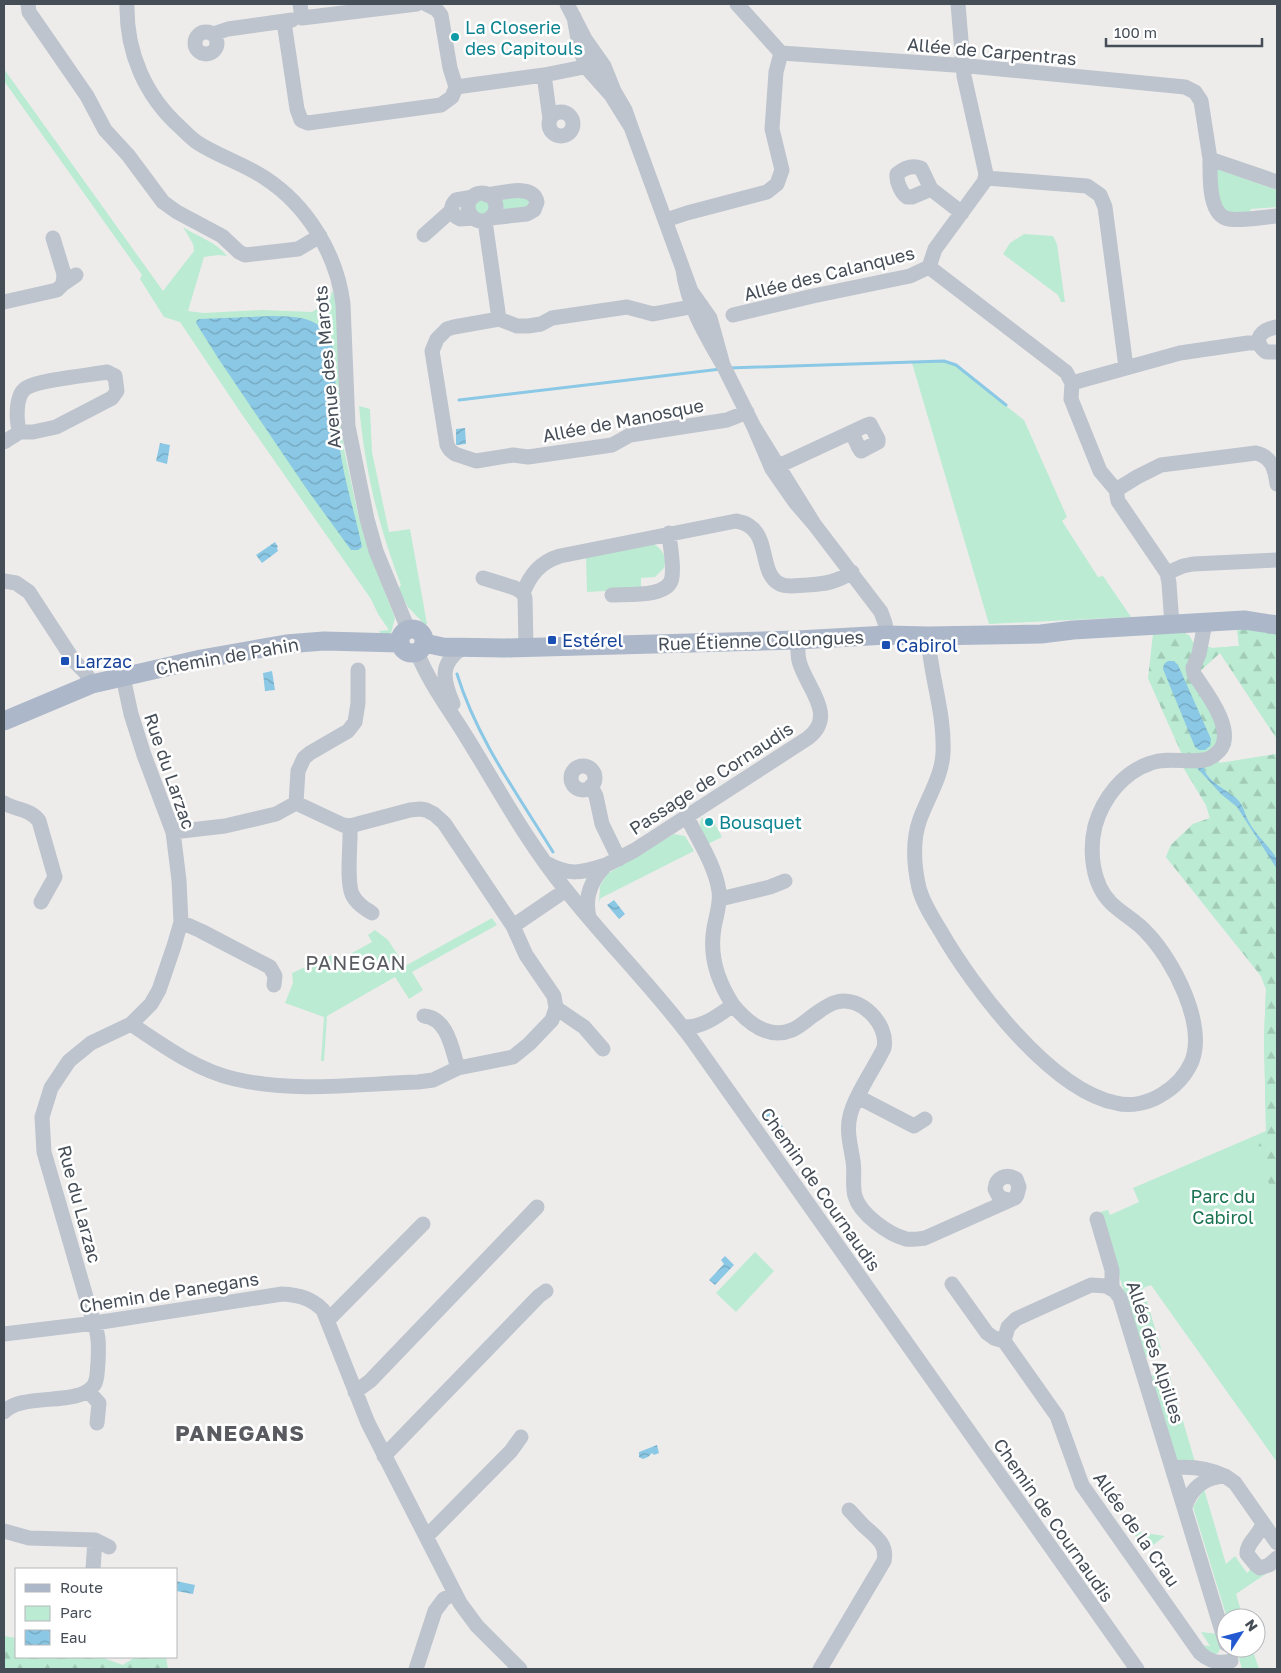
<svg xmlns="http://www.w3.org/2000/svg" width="1281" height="1673" viewBox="0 0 1281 1673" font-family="'Golos Text',sans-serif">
	<defs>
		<pattern id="forest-firs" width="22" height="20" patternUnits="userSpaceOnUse" patternTransform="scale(1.25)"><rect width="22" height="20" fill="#bbebd3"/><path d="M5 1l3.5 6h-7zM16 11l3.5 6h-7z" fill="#a2cbb7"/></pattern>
		<pattern id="water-waves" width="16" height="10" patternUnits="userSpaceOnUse" patternTransform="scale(1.25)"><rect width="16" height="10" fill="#8ac8e5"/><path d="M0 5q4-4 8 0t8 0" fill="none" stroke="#73a5bc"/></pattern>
	</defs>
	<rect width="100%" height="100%" fill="#eeeceb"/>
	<!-- green -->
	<path fill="#bbebd3" d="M4 69 163 291 194 251 193 244 183 227C198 237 215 241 227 256L218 255 204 257 188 311 203 313 262 310 312 312 328 301 333 290 337 308 341 418 344 449 358 514 368 549 395 618 391 633 382 636 379 631 389 630 378 614 371 599 241 413 180 322 164 317 140 279 142 275 4 81Z
		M1217 169 1277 190V207L1251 209 1248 215 1221 212 1215 171Z
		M523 194 530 198 529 208 499 211 498 200Z
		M472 207a10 10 0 1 1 20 0a10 10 0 1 1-20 0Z
		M1024 234 1053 236 1057 244 1065 302H1061L1058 295 1003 254 1010 243Z
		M944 361 956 365 964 373 1024 420 1067 517 1062 521 1098 577 1103 576 1131 617 989 624 912 363Z
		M359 406 370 409 372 452 389 532 410 529 427 624 425 625 408 607 398 589 401 585C378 525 365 470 359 406Z
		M654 544C663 550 667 557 664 568L655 577 641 578V589L587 592 586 556Z
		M1237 628 1277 739 1220 653 1200 671 1232 738 1218 761 1220 763 1276 754 1277 751V1462L1151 1285 1143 1288 1162 1352 1144 1358 1100 1212 1108 1210 1110 1215 1139 1202 1133 1188 1266 1131 1264 1038 1266 989 1261 976 1166 857 1171 845 1193 824 1210 818 1206 805 1183 767 1181 752 1148 678 1186 634 1193 642 1212 648 1239 646Z
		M702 817 707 826 714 822 722 837 708 844C703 835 697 827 702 817Z
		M674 834 685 836 694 851 601 898 599 902 600 886 607 874Z
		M492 918 497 925 412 972 423 990 409 999 395 977 327 1016 324 1061H321L324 1017 285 1003 293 983 292 973 334 954 339 960 372 942 368 935 375 930 388 940 405 966Z
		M755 1252 774 1271 736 1312 716 1293Z
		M1168 1370 1195 1462H1179L1176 1458 1150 1376Z
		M1204 1489 1226 1564 1235 1556 1247 1573 1253 1567 1267 1573 1236 1594 1243 1618H1227L1193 1507Z
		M1132 1531 1165 1536 1145 1551 1143 1548 1149 1543 1145 1538 1140 1542Z
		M1201 1632 1218 1634 1221 1647 1218 1653 1213 1655 1199 1645 1210 1646Z
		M1236 1648H1252L1259 1669H1242Z"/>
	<!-- forest -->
	<path fill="url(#forest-firs)" d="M1237 628 1277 634V739L1220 653 1200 671 1231 730V745L1218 761 1220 763 1276 754 1277 751V861C1270 846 1255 835 1248 819 1245 811 1244 804 1237 798 1227 789 1205 781 1204 766L1199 770 1221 794 1237 807 1277 869V1201L1255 1153 1266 1131 1264 1038 1266 989 1261 976 1166 857 1171 845 1193 824 1210 818 1206 805 1183 767 1181 752 1148 678 1153 634 1182 632 1189 635 1193 642 1212 648 1239 646Z
		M4 1636 16 1638V1657H101L123 1665 135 1657H166L168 1669H4Z"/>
	<!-- water -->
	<path fill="url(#water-waves)" d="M272 316C302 317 325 316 334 352 336 387 336 421 341 456 346 487 356 517 362 547L358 550H351L306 488 218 358 196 323 197 320 200 319Z
		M465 428 466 444 456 445V429Z
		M160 443 170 445 167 464 156 461Z
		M275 542 278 547 277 548 278 551 262 563 256 555Z
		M1168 661H1174L1178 665 1211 739 1210 746 1205 750H1199L1195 747 1163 669 1164 664Z
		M272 671 275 690 265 691 263 673Z
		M1204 766C1204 780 1227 790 1236 798 1244 805 1244 813 1249 822 1256 835 1267 844 1275 856L1277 861V869L1237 807 1221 794 1199 770 1197 768Z
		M614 900 625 914 619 919 607 905Z
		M769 1108 783 1127 777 1131 763 1112Z
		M725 1256 734 1265 715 1285 709 1280 724 1264 721 1260Z
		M657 1445 659 1453 654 1455 652 1453 648 1457 643 1459 639 1457V1452Z
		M176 1581 195 1585 193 1594 176 1591Z"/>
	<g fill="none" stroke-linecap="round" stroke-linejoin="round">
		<!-- stream -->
		<path stroke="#8ac8e5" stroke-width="3" d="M729 368 944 361 956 365 1006 405
			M459 400 721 369
			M457 674C477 739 518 795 553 852"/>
		<!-- minor -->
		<path stroke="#bdc4cd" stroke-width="15" d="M28 4 29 12 87 96 105 130 128 155 163 202 177 212 222 236 239 252 245 255 298 249 320 236
			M127 4C126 52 145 96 181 128 186 133 192 139 198 143 220 157 244 164 265 178 308 206 337 255 343 304L348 426 367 519 376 551 408 629
			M300 4 302 18 417 4
			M426 4 436 9 441 15 450 68 456 87 544 75 594 65
			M567 4 585 39 604 66 614 91 625 110 631 127 611 95 586 67 579 45 574 17
			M737 4 781 53 969 66 1185 87 1195 92 1201 101 1210 159 1277 182
			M284 22 297 109 301 120 308 123 441 105 452 97 456 87
			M195 43a11 11 0 1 1 22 0a11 11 0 1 1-22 0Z
			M213 34 228 29 292 20
			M544 75 550 119
			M549 124a12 12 0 1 1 24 0a12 12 0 1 1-24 0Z
			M631 127 691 291 710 318 723 365C705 334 688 306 683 270
			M1210 159C1210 176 1208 216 1229 219 1243 221 1263 217 1277 216
			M986 178 1087 186 1100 195 1105 207 1126 367
			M931 189 912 197H907C901 193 896 181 897 174 904 168 912 165 921 168L931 189 962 213
			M468 207a14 14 0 1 1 28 0a14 14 0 1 1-28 0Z
			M487 195C502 193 533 183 537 202L534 210 527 214 490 218
			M473 197 456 200C449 207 451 215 460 219L474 218
			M666 220 687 213 767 192 777 184 782 170 772 129 776 72 781 53
			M485 221 499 319
			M424 235 452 210
			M53 238 64 274 63 284
			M929 267 1066 372 1072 383 1071 399 1100 471 1116 490 1118 501 1167 573 1169 583 1172 625
			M929 267 935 249 984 182 986 174 964 76 958 4
			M4 302 57 290 63 284 76 275
			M701 305 653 314 627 307 552 318 541 324 528 326H517L499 319 454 327 447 329 437 339 432 351 447 445 450 450 455 454 476 461 513 455 528 457 612 445 630 435 727 420 747 412
			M733 315 813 296 910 276 929 267
			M1277 327C1263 329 1250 339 1266 352H1277
			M723 365 754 427 814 524 795 502 772 469 754 427
			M1072 383 1180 353 1248 343H1259
			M4 442 20 432H33L56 427 112 398 117 391 115 376 107 372C90 375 38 380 26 388 15 395 16 422 20 432
			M772 469 867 425 870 424 878 439V442L861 451 859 448 852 433
			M1116 490 1137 477 1161 465 1256 453C1272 457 1275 469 1277 484
			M814 524 881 612 885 623 887 635
			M1167 573 1183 566 1193 564 1277 560
			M483 578 515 588 523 593
			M4 581 16 583 29 592 74 661 85 672 92 684
			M612 595C627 594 670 598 672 577 674 563 670 547 669 533
			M928 636C930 675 945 713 943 753 942 776 928 797 920 819 912 841 914 866 919 888 923 903 932 917 940 930 972 986 1050 1090 1116 1103 1131 1107 1148 1103 1161 1095 1175 1087 1186 1075 1192 1061 1206 1023 1173 960 1147 933 1137 921 1122 914 1111 903 1092 884 1089 851 1095 826 1103 798 1123 772 1151 763 1168 757 1187 763 1204 760 1210 759 1214 756 1219 751 1237 731 1206 692 1194 674L1193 668 1199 654 1205 623
			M526 647 525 598 523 593C530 575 540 562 560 556L736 521C774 527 756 572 780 584 788 588 799 585 807 585 825 584 837 582 852 572
			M417 652C429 683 450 710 467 738 498 788 528 844 566 890 606 941 652 986 691 1038L1137 1669
			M453 704C443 680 439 664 462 648
			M571 778a12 12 0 1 1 24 0a12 12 0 1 1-24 0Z
			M591 786 596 796 602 824 619 859
			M4 803C15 810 31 809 39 821L55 877 41 902
			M296 803 298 771 304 758 310 753 348 731 355 722 358 703V670
			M687 817C698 840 715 865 719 891 721 903 716 916 714 928 709 956 718 982 733 1005
			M350 826C351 843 346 880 352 894 356 903 364 908 372 913
			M173 832 225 826 276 814 296 803
			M546 863C570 876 581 873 606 865 591 880 584 897 589 917
			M606 865 635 850 808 738C837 716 808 689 800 664 797 656 798 648 798 640
			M720 899 770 887 785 881
			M181 922 201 931 270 967 275 976 274 985
			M513 926 566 890
			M556 1008 584 1027 603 1049
			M424 1016C448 1018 452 1050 458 1068
			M131 1024C162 1045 198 1071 235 1079 295 1093 358 1084 418 1082L433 1080 458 1068 513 1057 529 1044 552 1020 556 1008 554 996 526 955 513 926 444 823 434 814 426 810 420 809 410 810 350 826 343 825 296 803
			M683 1027C702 1028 718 1016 733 1005 747 1022 768 1040 792 1030 799 1027 805 1022 811 1017 819 1012 827 1004 837 1002 861 995 889 1025 884 1048 875 1067 854 1097 850 1116 846 1131 851 1147 853 1161 855 1173 852 1185 855 1196 860 1214 888 1234 906 1239 913 1240 918 1239 925 1238L1015 1198 1017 1195 1019 1187 1016 1179C1006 1173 996 1178 995 1189L999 1197 1007 1200
			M858 1097 914 1126 925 1119
			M1097 1219 1112 1270V1289
			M952 1284 987 1333 994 1338 1004 1341
			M328 1320 423 1224
			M4 1334 95 1323 282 1294C299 1295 311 1298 323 1310L368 1423 460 1603 477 1626 520 1669
			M88 1391 99 1403 97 1423
			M355 1392 370 1381 537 1207
			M4 1412C21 1392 80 1407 94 1385 98 1379 97 1370 98 1363 99 1343 99 1333 91 1314L44 1152 42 1117 51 1088 69 1061 91 1043 131 1024 151 1004 159 990 174 946 181 922 179 880 173 832 144 755 131 714 123 677
			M384 1456 539 1296 546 1291
			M1173 1468C1191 1466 1209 1469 1225 1476 1205 1477 1191 1488 1185 1507
			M1225 1476 1235 1483 1277 1543
			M1263 1523C1260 1535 1246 1543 1247 1554L1256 1565 1260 1568 1269 1565 1277 1558
			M4 1531 29 1538 95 1540 109 1547
			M426 1537 511 1451 521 1437
			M93 1569 95 1540
			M1226 1644 1120 1298 1115 1291 1106 1286 1091 1285 1016 1319 1008 1327 1004 1341 1057 1416 1082 1485 1200 1653C1210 1662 1219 1664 1231 1661
			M416 1669 435 1611 444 1599 455 1593
			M820 1669 884 1561C888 1543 874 1536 863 1525 858 1520 854 1515 849 1510"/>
		<!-- major -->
		<path stroke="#acb7c9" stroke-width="19" d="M400 641a12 12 0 1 1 24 0a12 12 0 1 1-24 0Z
			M424 643 443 647 505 648 798 640 887 635 928 636 1041 634 1073 630 1244 620 1277 625
			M4 721 92 684 201 659 286 644 324 641 399 643"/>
	</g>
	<!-- markers -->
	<g fill="#0f9aa8" stroke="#fff" stroke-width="2">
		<circle cx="455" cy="37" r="5"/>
		<circle cx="709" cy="822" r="5"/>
	</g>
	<g fill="#1a4fb4" stroke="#fff" stroke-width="2">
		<rect x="547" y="635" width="10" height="10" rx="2.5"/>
		<rect x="881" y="640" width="10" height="10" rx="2.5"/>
		<rect x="60" y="656" width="10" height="10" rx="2.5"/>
	</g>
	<g text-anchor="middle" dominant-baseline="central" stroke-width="5" stroke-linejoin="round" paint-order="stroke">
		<!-- culture labels -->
		<g font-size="18" fill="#0d838f" stroke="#fff" text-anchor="start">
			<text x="465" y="27">La Closerie<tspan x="465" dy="21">des Capitouls</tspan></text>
			<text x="719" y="822">Bousquet</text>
		</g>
		<!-- street labels -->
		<g font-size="18" fill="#454d57" stroke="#fff">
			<text transform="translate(992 51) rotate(5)">Allée de Carpentras</text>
			<text transform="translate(829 273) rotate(-14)">Allée des Calanques</text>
			<text transform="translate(327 367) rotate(-95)">Avenue des Marots</text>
			<text transform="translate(623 420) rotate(-11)">Allée de Manosque</text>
			<text transform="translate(761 640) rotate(-2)">Rue Étienne Collongues</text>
			<text transform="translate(227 656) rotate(-10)">Chemin de Pahin</text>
			<text transform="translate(170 771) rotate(71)">Rue du Larzac</text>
			<text transform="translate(711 778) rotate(-33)">Passage de Cornaudis</text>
			<text transform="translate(821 1189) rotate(55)">Chemin de Cournaudis</text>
			<text transform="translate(80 1204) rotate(75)">Rue du Larzac</text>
			<text transform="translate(169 1292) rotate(-9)">Chemin de Panegans</text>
			<text transform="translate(1156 1352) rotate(72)">Allée des Alpilles</text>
			<text transform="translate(1054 1520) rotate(55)">Chemin de Cournaudis</text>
			<text transform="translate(1137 1529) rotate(55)">Allée de la Crau</text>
		</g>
		<!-- transit labels -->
		<g font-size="18" fill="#164399" stroke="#fff" text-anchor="start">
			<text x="562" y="640">Estérel</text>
			<text x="896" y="645">Cabirol</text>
			<text x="75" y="661">Larzac</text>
		</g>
		<!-- park labels -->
		<g font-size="18" fill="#1b7352" stroke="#fff">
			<text x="1223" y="1196">Parc du<tspan x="1223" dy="21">Cabirol</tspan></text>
		</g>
		<!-- quarter labels -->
		<g font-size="20" letter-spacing="1" fill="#595b60" stroke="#fff">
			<text x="356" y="962">PANEGAN</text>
		</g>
		<!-- district labels -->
		<g font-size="22" font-weight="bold" letter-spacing="1" fill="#595b60" stroke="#fff">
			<text x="240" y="1432">PANEGANS</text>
		</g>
	</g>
	<!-- border -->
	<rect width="1281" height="1673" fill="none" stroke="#454d57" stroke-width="10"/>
	<!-- legend -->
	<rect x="15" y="1568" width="162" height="90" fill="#ffffff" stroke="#b5b8bc"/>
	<rect x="25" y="1584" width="25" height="8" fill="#acb7c9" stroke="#b5b8bc"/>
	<text x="60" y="1593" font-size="15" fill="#454d57">Route</text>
	<rect x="25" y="1606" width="25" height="15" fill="#bbebd3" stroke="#b5b8bc"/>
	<text x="60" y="1618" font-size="15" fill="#454d57">Parc</text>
	<rect x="25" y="1630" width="25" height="15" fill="url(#water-waves)" stroke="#b5b8bc"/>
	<text x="60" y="1643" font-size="15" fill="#454d57">Eau</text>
	<!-- north arrow -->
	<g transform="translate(1241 1633) rotate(54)"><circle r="24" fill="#ffffff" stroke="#b5b8bc"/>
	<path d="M0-4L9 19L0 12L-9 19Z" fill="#235ad1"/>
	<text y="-8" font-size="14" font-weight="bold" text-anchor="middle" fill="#454d57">N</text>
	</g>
	<!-- scale -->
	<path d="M1106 38v8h156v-8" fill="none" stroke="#454d57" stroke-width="2.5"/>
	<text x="1114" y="38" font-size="15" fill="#454d57" stroke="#ffffff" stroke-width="4" paint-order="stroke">100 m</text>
</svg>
